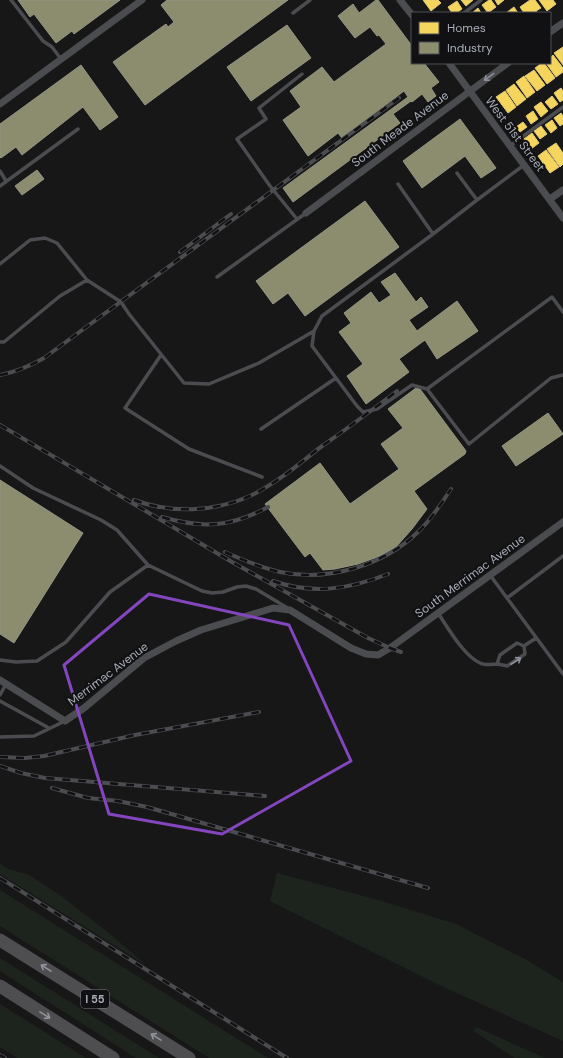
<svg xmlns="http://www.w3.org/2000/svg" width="563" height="1058" viewBox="0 0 563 1058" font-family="'DM Sans',sans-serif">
	<rect width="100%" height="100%" fill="#171717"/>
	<!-- green -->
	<path fill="#1d241e" d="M0 863 8 869 29 875 60 895 115 938 146 965 0 874Z
		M277 873 382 901 456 924 525 959 563 982V1041L439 985 270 901Z
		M0 890 268 1058H209L0 926Z
		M0 958 159 1058H136L0 971Z
		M0 1004 86 1058H17L0 1047Z
		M476 1027 545 1058H515L473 1031Z"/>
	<!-- homes -->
	<path fill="#f6d55c" stroke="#dfc978" d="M423 0H438L441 3 431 11Z
		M461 0H473L466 6Z
		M489 0H491L496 7 488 13 482 5Z
		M495 0H504L498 5Z
		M530 0H535L541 8 536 11 538 13H524L520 7Z
		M539 0H553L556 4 547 11Z
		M457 1 462 9 456 13H452L448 7Z
		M514 7 518 13H506Z
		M478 8 481 13H472Z
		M563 47V65L554 53Z
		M553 55 563 68V72L556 77 546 63H550V58Z
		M542 63H544L555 78 547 84 535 68Z
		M534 70 545 85 537 91 525 76Z
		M524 76 535 92 527 98 516 82Z
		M514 84 526 99 517 106 506 90Z
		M561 88 563 91V100L560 102 554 93Z
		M505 91 516 107 508 113 496 97Z
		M552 96 558 104 551 109 545 102Z
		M541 102 548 111 541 117 534 107Z
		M533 111 538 119 531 124 526 116Z
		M561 113 563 116V124L560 126 554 118Z
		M552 120 557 128 551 133 545 125Z
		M523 122 527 127 520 132 516 127Z
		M541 126 547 134 540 139 534 131Z
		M532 133 539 143 531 149 524 139Z
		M556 143 563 153V164L560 167 547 149Z
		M546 150 559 167 550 173 538 156Z"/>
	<!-- industry -->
	<path fill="#8c8c6e" stroke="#949684" d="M18 0H120L74 34 72 31 56 43 34 14 30 17Z
		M167 0H288L145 105 113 62 166 24 168 27 174 22 161 5Z
		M376 0H378L412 46V63H424L439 82 431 88 436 96 428 102 422 94 412 102 411 101 393 114 400 123 293 202 283 188 408 97 404 91 342 138 338 133 308 156 283 120 301 107 290 91 322 67 334 82 386 44 379 35 377 36 370 27 355 38 338 16 353 4 359 13Z
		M287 25 311 58 251 101 227 67Z
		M81 65 118 117 100 130 83 107 22 155 16 147 1 158 0 157V124Z
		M460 119 496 168 481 178 465 156 422 188 403 161Z
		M37 170 44 179 22 195 15 186Z
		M365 201 399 247 305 316 288 293 273 304 256 281Z
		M395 273 416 302 421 297 428 307 409 320 417 331 457 301 478 331 437 359 425 340 399 359 409 372 366 404 347 376 363 364 339 332 351 323 344 313 371 292 379 303 391 295 381 282Z
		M416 388 420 389 466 451 465 454 414 491 427 509 412 529 396 547 380 556 358 564 335 569 323 570 310 553 305 557 265 504 320 463 350 504 399 469 381 444 403 428 388 409Z
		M548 413 563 434 516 466 502 446Z
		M0 480 83 533 14 643 0 634Z"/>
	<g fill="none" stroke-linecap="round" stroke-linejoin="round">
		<!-- lane -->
		<path stroke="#4b4c50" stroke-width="3.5" d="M11 0 43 41 52 47 61 59
			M293 13 310 0
			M464 13 481 0
			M510 146 563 107
			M0 171 6 181
			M457 173 477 200 524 165
			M398 184 433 234
			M0 186 78 129
			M297 219 270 186 237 139 266 119 259 108 302 74
			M0 264 30 240 45 238 57 243 87 280 121 302 129 314 184 383 209 384 259 363 314 331
			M217 277 306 213
			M563 312 552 297 427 389 469 444 551 378 563 375
			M0 342H4L60 296 87 280
			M161 355 125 408 189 449 262 477
			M427 389 412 385 377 409 363 412 357 406 312 346 314 331 322 316 433 234 477 200
			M261 429 336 378
			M0 466 33 488 101 520 117 530 148 565 202 591 212 593 223 592 237 587 246 586 256 589 286 607
			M490 575 563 674
			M507 598 563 556
			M438 613C448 628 464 656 480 663 485 666 492 664 498 664 501 665 504 665 507 666L525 654 524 646
			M524 646 536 638
			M0 660 16 662 37 661 66 642 110 592 148 565
			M497 664 500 655 517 643 524 646
			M0 695 6 684
			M0 701 49 728
			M0 737 34 736 65 721"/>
		<!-- street -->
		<path stroke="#4b4c50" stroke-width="7" d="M400 0 412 15
			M550 32 563 23
			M449 63 563 218
			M0 104 142 0
			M550 199 563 190
			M306 213 508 63
			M0 680 65 721 84 708 144 658 176 641 201 630 273 608 290 610 351 648 366 654 378 655 390 648 563 522"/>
		<!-- highway -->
		<path stroke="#4e4e51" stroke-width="13" d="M0 940 189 1058
			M0 986 113 1058"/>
		<!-- rail casing -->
		<g stroke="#4b4c4f" stroke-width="4">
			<path id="rail" d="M180 252 231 214
				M0 375C16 372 30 366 44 358L399 98
				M0 425 232 562 368 638 390 648 401 652
				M134 500C172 514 214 512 250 496 275 484 297 466 318 449 345 430 371 411 397 391
				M162 517C203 529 231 527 268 507
				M225 552C243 560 261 568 280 572 327 582 383 566 418 532 431 520 441 504 451 489
				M273 581C313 595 350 589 388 574
				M0 757 25 758 44 756 135 735 259 712
				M0 766 21 773 45 778 265 796
				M52 788 88 798 118 801 147 807 428 888
				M0 878 287 1058
				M0 1055 5 1058"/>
		</g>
		<!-- rail -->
		<use href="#rail" stroke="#111113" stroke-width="2.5" stroke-dasharray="8" stroke-linecap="butt"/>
	</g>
	<!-- one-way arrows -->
	<defs><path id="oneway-shaft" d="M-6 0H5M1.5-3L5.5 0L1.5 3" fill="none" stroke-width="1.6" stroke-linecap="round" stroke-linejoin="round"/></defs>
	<g stroke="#8c9099">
		<use href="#oneway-shaft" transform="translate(489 77) rotate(144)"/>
		<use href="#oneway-shaft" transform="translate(516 661) rotate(-33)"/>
	</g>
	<g stroke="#92959e">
		<use href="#oneway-shaft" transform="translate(46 968) rotate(-148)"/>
		<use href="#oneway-shaft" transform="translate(45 1015) rotate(32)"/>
		<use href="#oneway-shaft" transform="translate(156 1037) rotate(-148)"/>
	</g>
	<!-- marked area -->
	<path fill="none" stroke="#8446be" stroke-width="3" stroke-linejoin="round" d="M149 594 289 625 351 761 222 834 109 814 64 665Z"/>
	<g text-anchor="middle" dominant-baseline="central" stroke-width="4" stroke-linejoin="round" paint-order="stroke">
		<!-- shield labels -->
		<rect fill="#111113" stroke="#7b7e86" stroke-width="1" x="81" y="990" width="28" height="18" rx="3"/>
		<g font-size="11" font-weight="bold" fill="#a8adb8">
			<text x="95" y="999">I 55</text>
		</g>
		<!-- street labels -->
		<g font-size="12" fill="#a8adb8" stroke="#111113">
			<text transform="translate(400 129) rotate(-37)">South Meade Avenue</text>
			<text transform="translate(515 134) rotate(53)">West 51st Street</text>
			<text transform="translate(470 576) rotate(-36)">South Merrimac Avenue</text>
			<text transform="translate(108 674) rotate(-37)">Merrimac Avenue</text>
		</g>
	</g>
	<!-- legend -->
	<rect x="411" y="12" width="140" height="52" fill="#111113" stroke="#4d4f55"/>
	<rect x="419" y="22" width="20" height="12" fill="#f6d55c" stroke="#4d4f55"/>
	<text x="447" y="32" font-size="12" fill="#a8adb8">Homes</text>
	<rect x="419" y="42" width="20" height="12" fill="#8c8c6e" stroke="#4d4f55"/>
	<text x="447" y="52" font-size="12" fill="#a8adb8">Industry</text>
</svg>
